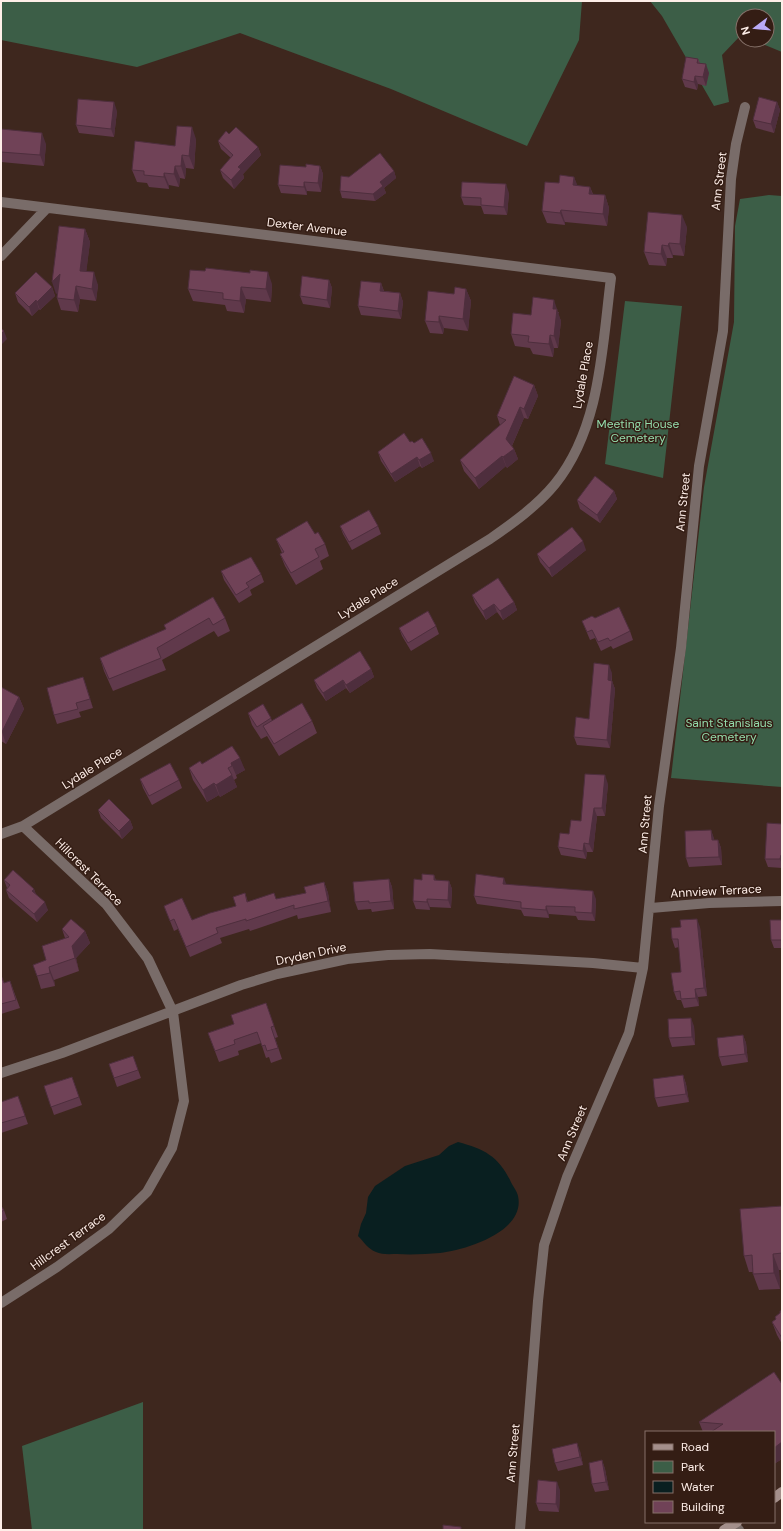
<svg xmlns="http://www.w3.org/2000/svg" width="783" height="1531" viewBox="0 0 783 1531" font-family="'DM Sans',sans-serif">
	<rect width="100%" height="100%" fill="#3e271e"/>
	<!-- green -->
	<path fill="#3c5e47" d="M1 1H582L579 40 527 146 391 89 240 33 137 67 1 40Z
		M650 1H782V52L753 40H767V16H743V36L741 35 722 55 729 102 714 106 662 16Z
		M769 195 782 196V787L671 778 704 487 734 322 735 226 740 199Z
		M625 301 682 306 663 478 605 464Z
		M143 1402V1530H32L22 1446Z"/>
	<!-- water -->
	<path fill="#091f20" d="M458 1142C484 1149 498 1156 510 1180 512 1185 517 1191 518 1196 526 1232 465 1250 440 1253 426 1254 411 1255 397 1254 391 1254 382 1255 376 1252 368 1249 364 1242 358 1236L361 1224 366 1213 368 1197 375 1186 405 1166 439 1155 449 1146Z"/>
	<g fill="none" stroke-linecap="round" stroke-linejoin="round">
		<!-- minor -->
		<path stroke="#796c69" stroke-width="10" d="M1 202 611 278C602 347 601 427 555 484 537 506 513 523 490 539L23 826 1 834
			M1 256 47 208
			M651 908 709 903 782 901
			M1 1073 62 1053 241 985 277 974 347 959 388 955 430 954 593 963 643 968
			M1 1303 57 1267 109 1229 147 1192 172 1148 184 1101 173 1012 148 959 106 904 23 826
			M733 1524 739 1530
			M520 1530 538 1301 544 1245 567 1177 629 1033 643 968 659 806 681 648 699 466 723 331 731 179 736 144 745 107"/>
		<!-- secondary -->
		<path stroke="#a48f8b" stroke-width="10" d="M774 1498 782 1492
			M724 1530 737 1522"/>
	</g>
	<!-- wall -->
	<path fill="#60394b" d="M698 59 700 63 709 73 706 86 698 84 697 90 685 87 682 79Z
		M777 102 780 110 774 133 756 128 753 120Z
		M117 111 114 137 79 133 76 125Z
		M1 129 46 144 44 166 1 162Z
		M229 134 258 147 261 155 243 174 244 178 234 189 223 178 220 170 231 158 221 149 218 141Z
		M196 139 194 169 186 168 185 179 180 178 179 187 169 185V189L149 187 147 183 137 182 132 170 175 146Z
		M320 166 323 174 321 192 307 191V195L281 193 278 185 306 167Z
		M394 171 396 178 384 188 386 193 375 201 342 198 340 191Z
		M574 177 577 186 590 187 593 194 605 195 609 208 607 226 565 222V225L547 223 542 211 559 183Z
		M509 193 507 215 484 214 481 206 464 205 461 197Z
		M687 227 684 256 673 255V258H667L666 266 649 265 644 252Z
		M85 229 90 242 86 272 98 285 96 301 80 299 78 312 61 310 57 298V293L56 294Z
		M329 280 332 288 330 308 303 304 300 296Z
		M381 283 384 291 400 293 403 302 401 319 361 315 358 306Z
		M272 284 271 302 246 299 244 313 227 311 225 305 193 301 188 289Z
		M52 287 55 296 40 310 39 309 32 316 18 302 15 293Z
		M466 289 471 301 468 331 444 328 443 334 430 333 425 321 454 294Z
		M559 312 558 314 561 321 558 348H554L553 357 533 354 530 348 515 346 511 334 531 315Z
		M534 385 538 396 528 419 524 418 512 446 514 449 518 459 507 468 506 466 479 489 464 471 460 460 500 425 497 416Z
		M410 442 414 443 434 461 422 468 420 466 395 482 381 461 378 452Z
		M614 491 617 499 600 523 580 509 577 500Z
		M340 526H378L381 534 352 550 343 534Z
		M315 534 325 544 329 556 320 561 323 569 296 585 285 566 280 554 282 553 276 539Z
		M586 550 552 577 540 562 537 554Z
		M221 571 261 574 264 582 250 590 252 595 239 603 224 580Z
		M472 595 514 602 517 610 503 620 497 612 486 620 475 603Z
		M213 597 225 618 230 631 218 637 214 631 162 660 166 670 113 691 104 671 100 658 166 629 164 625Z
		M595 618 630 631 633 640 613 649 611 646 601 651 595 638 590 640 582 621Z
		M436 626 439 634 411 651 402 636 399 628Z
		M371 669 374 677 350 693 346 688 326 701 317 688 314 680Z
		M612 673V681L615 689 610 748 577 745 574 737 589 719Z
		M83 677 93 708 79 712 81 717 57 724 54 715Z
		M1 688 19 697 24 709 6 744 1 741Z
		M248 713 271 718 272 721H312L317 733 279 756 267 736 261 739 252 725Z
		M232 746 245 770 236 775 237 778 234 780 237 787 220 797 219 795 207 802 193 780 189 768 202 764Z
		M140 779 179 780 182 788 152 805 143 788Z
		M608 784 605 816H597L593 852H587L586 859 561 855 558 847 569 834 581 821Z
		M98 810 130 820 133 828 122 839 101 818Z
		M782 824V868L768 867 765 859Z
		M711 830 714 840H718L721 848 722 865 689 867 686 858Z
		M434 875 436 881H449L452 889 451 908 430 907V910L416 909 413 901 422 880Z
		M389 879 392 887 394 909 372 912 371 909 358 910 355 902Z
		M4 880 34 889 36 895 48 910 37 922 9 898 6 890 7 888Z
		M324 882 328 893 331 912 298 919 297 915 250 931 249 929 220 938 222 943 190 957 178 929 174 931 164 906 192 920 236 906 245 893 248 902 276 899 306 893Z
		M506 884 596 899 595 921 578 920 576 916 549 914V918L524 916 521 910 477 904 474 896Z
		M782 920V948H774L771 940Z
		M700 927 707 996 698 997 699 1006 684 1008 681 1000H677L674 992 681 972 679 947 675 948 672 939Z
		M62 929 85 931 90 943 76 958 79 971 54 980 55 986 41 989 37 976 46 960 65 938Z
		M1 975 4 983 10 981 20 1008 1 1014Z
		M266 1003 278 1037 275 1038 282 1059 271 1063 269 1057 266 1058 261 1043 238 1051 239 1055 219 1062 208 1033 234 1024Z
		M694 1026 695 1045 672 1047 669 1038Z
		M743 1035 746 1043 748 1062 722 1066 719 1057Z
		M133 1056 141 1078 117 1087 109 1064Z
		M683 1075 686 1084 689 1102 658 1107 655 1098Z
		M72 1077 82 1105 54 1115 44 1086Z
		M1 1102 21 1104 28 1124 1 1133Z
		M1 1206 4 1210 7 1219 1 1222Z
		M782 1206V1270H779L780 1289 759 1290 753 1274V1272H749L744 1256Z
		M782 1310V1344L777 1335 772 1322 776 1319 775 1317 780 1313Z
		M774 1372 782 1459 774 1464V1432H703L699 1422Z
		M580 1451 583 1465 558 1471 555 1463Z
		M602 1460 605 1469 609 1490 595 1492 592 1484Z
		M560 1490 559 1512 539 1511 536 1503Z"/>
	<!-- shaded-wall -->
	<path fill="#4e2e3d" d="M706 64 709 73 706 86 703 77Z
		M695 76 698 84 697 90 694 82Z
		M114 102 117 111 114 137 111 129Z
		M777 102 780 110 774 133 771 124Z
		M192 127 196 139 194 169 189 156Z
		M42 133 46 144 44 166 40 155Z
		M258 147 261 155 243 174 244 178 234 189 231 180 238 167Z
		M182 155 186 168 185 179 181 166Z
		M175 166 180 178 179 187 174 174Z
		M320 166 323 174 321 192 318 183Z
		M394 171 396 178 384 188 386 193 375 201 373 194 380 182Z
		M164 173 169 185V189L164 177Z
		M574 177 579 189 573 185Z
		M304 182 307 191V195L304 187Z
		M506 184 509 193 507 215 504 207Z
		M590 187 594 199 589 194Z
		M605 195 609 208 607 226 603 214Z
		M561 210 565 222V225L560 213Z
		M682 215 687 227 684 256 680 244Z
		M85 229 90 242 85 283 80 271Z
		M669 243 673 255V258L668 246Z
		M662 245 667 258 666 266 661 254Z
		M94 272 98 285 96 301 92 289Z
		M268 272 272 284 271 302 266 289Z
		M60 274 64 286 56 294 52 282Z
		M329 280 332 288 330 308 327 300Z
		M381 283 384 292 380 291Z
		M76 286 80 299 78 312 74 300Z
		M52 287 55 296 40 310 37 302Z
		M241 287 246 299 244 313 240 301Z
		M466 289 471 301 468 331 463 319Z
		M400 293 403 302 401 319 398 311Z
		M36 300 39 309 32 316 29 307Z
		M554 300 561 321 558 348 554 336 553 309Z
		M439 316 444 328 443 334 439 322Z
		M4 331 7 339 1 345V334Z
		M550 335 554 348 553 357 549 344Z
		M534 385 538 396 528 419 524 409Z
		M520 407 524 418 510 450 506 439Z
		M514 449 518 459 507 468 503 457Z
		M431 453 434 461 422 468 419 460Z
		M502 456 506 466 479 489 475 478Z
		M417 457 420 466 395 482 391 474Z
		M614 491 617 499 600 523 597 515Z
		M583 541 586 550 552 577 549 568Z
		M514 602 517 610 503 620 500 611Z
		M494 604 497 612 486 620 483 611Z
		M609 665 612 673 611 688 608 680Z
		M371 669 374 677 350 693 346 685Z
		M83 677 86 685 93 708 90 699Z
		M343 680 346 688 326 701 323 693Z
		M612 681 615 689 610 748 607 740Z
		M19 697 24 709 6 744 2 732Z
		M240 758 245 770 236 775 231 763Z
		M232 775 237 787 220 797 216 785Z
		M605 775 608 784 605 816 602 808Z
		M214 783 219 795 207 802 203 790Z
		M594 808 597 816 593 852 589 844Z
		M130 820 133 828 122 839 119 831Z
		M711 830 714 838 715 849 712 840Z
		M718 840 721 848 722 865 719 857Z
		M584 843 587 852 586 859 583 851Z
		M781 855 782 858V864L780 859Z
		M434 875 437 883 434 880Z
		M504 878 507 886 503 884Z
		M389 879 392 887 394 909 391 901Z
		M449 881 452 889 451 908 448 900Z
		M324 882 328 893 331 912 328 901Z
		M34 889 37 897 32 891Z
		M593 891 596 899 595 921 592 913Z
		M427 899 430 907V910L427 902Z
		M45 902 48 910 37 922 34 914Z
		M546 906 549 914V918L546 910Z
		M697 919 700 927 707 996 704 988Z
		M85 931 90 943 76 958 79 971 75 958 72 946Z
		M49 967 54 980 55 986 50 973Z
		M695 989 698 997 699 1006 696 998Z
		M691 1018 694 1026 695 1045 692 1037Z
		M743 1035 746 1043 748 1062 745 1054Z
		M683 1075 686 1084 689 1102 686 1094Z
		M773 1254 779 1270 780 1289 774 1273Z
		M782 1442V1459L774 1464V1448Z
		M577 1443 580 1451 583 1465 580 1457Z
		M602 1460 605 1469 609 1490 606 1482Z
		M557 1482 560 1490 559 1512 556 1504Z"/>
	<!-- building -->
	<path fill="#704257" stroke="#4e2e3d" d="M686 57 698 59 697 63 706 64 703 77 695 76 694 82 682 79Z
		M759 97 777 102 771 124 753 120Z
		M78 99 114 102 111 129 76 125Z
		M177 126 192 127 189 156 182 155 181 166H175L174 174 164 173V177L144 175V171L132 170 135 141 175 146Z
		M236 127 258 147 238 167 241 169 231 180 220 170 233 155 218 141 226 131 229 134Z
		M1 129 42 133 40 155 1 152Z
		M380 153 394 171 380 182 383 186 373 194 340 191 341 176 349 177Z
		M306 164 320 166 318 183 304 182V187L278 185 280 165 306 167Z
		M560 175 574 177 573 185 590 187 589 194 605 195 603 214 561 210 560 213 542 211 545 182 559 183Z
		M462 182 506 184 504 207 481 205V198L461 197Z
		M648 212 682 215 680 244 669 243 668 246 662 245 661 254 644 252Z
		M59 226 85 229 80 271 94 272 92 289 76 286 74 300 57 298 60 274 52 282Z
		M206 268 250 273V270L268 272 266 289 241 287 240 301 223 299V293L188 289 190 270 205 271Z
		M36 272 52 287 37 302 36 300 29 307 15 293Z
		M302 276 329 280 327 300 300 296Z
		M361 281 381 283 380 291 400 293 398 311 358 306Z
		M455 287 466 289 463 319 439 316V322L425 321 428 291 454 294Z
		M533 297 554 300 553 309H557L554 336 550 335 549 344 528 342 529 336 511 334 513 313 531 315Z
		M1 328 4 331 1 334Z
		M514 376 534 385 524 409 520 407 506 439 514 449 503 457 502 456 475 478 460 460 506 420 497 416Z
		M404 433 410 442 412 441 414 443 422 438 431 453 419 460 417 457 391 474 378 452Z
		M595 476 614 491 597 515 577 500Z
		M369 510 378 526 349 542 340 526Z
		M307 521 315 534 318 532 325 544 315 549 319 557 291 573 280 554 284 552 276 539Z
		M572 527 583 541 549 568 537 554Z
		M251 557 261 574 246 583 249 587 236 595 221 571Z
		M498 578 514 602 500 611 494 604 483 611 472 595Z
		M213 597 225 618 213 625 209 618 157 648 161 658 109 679 100 658 166 629 164 625Z
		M619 607 630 631 610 641 608 638 598 642 592 630 587 632 582 621 592 616 595 618Z
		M428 611 436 626 408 643 399 628Z
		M360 651 371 669 346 685 343 680 323 693 314 680Z
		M594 663 609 665 608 680 612 681 607 740 574 737 576 717 589 719Z
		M83 677 90 699 76 703 78 709 54 715 47 688Z
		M1 687 19 697 2 732 1 731Z
		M302 703 312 721 274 744 263 726Z
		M263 704 271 718 257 727 248 713Z
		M232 746 240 758 231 763 232 766 228 768 232 775 216 785 214 783 203 790 189 768 200 761 202 764Z
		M170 763 179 780 149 796 140 779Z
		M585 774 605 775 602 808H594L589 844 584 843 583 851 558 847 560 833 569 834 571 820 581 821Z
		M109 799 130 820 119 831 98 810Z
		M767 823 782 824V855H781L780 859H765Z
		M711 830 712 840H718L719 857 686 858 685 831Z
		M13 870 34 889 32 891 45 902 34 914 6 890 10 885 4 880Z
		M422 874 434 875V880L449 881 448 900 427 899V902L413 901 414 879 422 880Z
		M476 874 504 878 503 884 593 891 592 913 575 912V907L546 906V910L521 908V902L474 896Z
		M389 879 391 901 369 903V901L355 902 353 882Z
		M324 882 328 901 294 909V905L246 921V919L216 928 218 933 186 947 174 919 170 921 164 906 182 898 192 920 210 913 236 906 233 897 245 893 247 902 274 893 276 899 306 893 304 887Z
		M71 919 85 931 72 946 75 958 49 967 50 973 37 976 33 965 46 960 42 946 69 937 62 929Z
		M697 919 704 988 695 989 696 998 681 999 680 991 674 992 671 973 681 972 678 939H672L671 928 681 927 680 920Z
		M770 920H782V940H771Z
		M1 975 4 983 10 981 16 1000 1 1004Z
		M266 1003 274 1026 271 1027 278 1048 267 1051 265 1045 262 1046 257 1032 234 1040 235 1044 215 1051 208 1033 234 1024 231 1015Z
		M691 1018 692 1037 669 1038 668 1019Z
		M743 1035 745 1054 719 1057 717 1038Z
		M133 1056 138 1070 114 1078 109 1064Z
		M683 1075 686 1094 655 1098 653 1079Z
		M72 1077 79 1097 51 1107 44 1086Z
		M18 1096 25 1116 1 1123V1102Z
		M1 1206 4 1210 1 1212Z
		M782 1206V1253L773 1254 774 1273 753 1274 752 1255 744 1256 740 1209Z
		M782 1310V1338L772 1322 776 1319 775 1317 780 1313V1311Z
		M774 1372 782 1384V1442L774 1448V1432H711L723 1424 699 1422Z
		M577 1443 580 1457 555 1463 552 1449Z
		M602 1460 606 1482 592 1484 589 1463Z
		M538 1480 557 1482 556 1504 536 1503Z
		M443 1525 461 1527V1530H443Z"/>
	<g text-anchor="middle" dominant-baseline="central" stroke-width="3" stroke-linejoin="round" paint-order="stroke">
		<!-- street labels -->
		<g font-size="12" fill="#feeee8" stroke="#341d14">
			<text transform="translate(719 181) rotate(-83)">Ann Street</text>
			<text transform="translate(307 227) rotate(7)">Dexter Avenue</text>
			<text transform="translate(583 375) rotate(-80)">Lydale Place</text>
			<text transform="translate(683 502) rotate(-84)">Ann Street</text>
			<text transform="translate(368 598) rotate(-32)">Lydale Place</text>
			<text transform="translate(92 768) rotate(-32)">Lydale Place</text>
			<text transform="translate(645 824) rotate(-85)">Ann Street</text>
			<text transform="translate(89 872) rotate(45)">Hillcrest Terrace</text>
			<text transform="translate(716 891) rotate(-3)">Annview Terrace</text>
			<text transform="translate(311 954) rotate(-12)">Dryden Drive</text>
			<text transform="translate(572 1133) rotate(-67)">Ann Street</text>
			<text transform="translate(68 1241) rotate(-36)">Hillcrest Terrace</text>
			<text transform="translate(513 1453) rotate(-85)">Ann Street</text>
		</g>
		<!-- park labels -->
		<g font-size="12" fill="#94ddac" stroke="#341d14">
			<text x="638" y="424">Meeting House<tspan x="638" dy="14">Cemetery</tspan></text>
			<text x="729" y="723">Saint Stanislaus<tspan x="729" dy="14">Cemetery</tspan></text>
		</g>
	</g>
	<!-- border -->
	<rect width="783" height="1531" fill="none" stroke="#feeee8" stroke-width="4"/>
	<!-- legend -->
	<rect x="645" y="1431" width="130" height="92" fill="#341d14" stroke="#857169"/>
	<rect x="653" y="1444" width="20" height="6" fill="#a48f8b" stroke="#857169"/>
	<text x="681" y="1451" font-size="12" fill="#feeee8">Road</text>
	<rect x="653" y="1461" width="20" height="12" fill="#3c5e47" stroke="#857169"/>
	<text x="681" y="1471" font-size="12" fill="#feeee8">Park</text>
	<rect x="653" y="1481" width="20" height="12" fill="#091f20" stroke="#857169"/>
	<text x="681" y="1491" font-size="12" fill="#feeee8">Water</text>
	<rect x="653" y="1501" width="20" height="12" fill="#704257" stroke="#857169"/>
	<text x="681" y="1511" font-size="12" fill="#feeee8">Building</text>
	<!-- north arrow -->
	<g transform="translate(755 28) rotate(254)"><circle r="19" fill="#341d14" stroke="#857169"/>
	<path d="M0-3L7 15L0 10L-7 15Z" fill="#baaaf6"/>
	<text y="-6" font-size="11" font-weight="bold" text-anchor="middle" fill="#feeee8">N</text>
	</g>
</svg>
